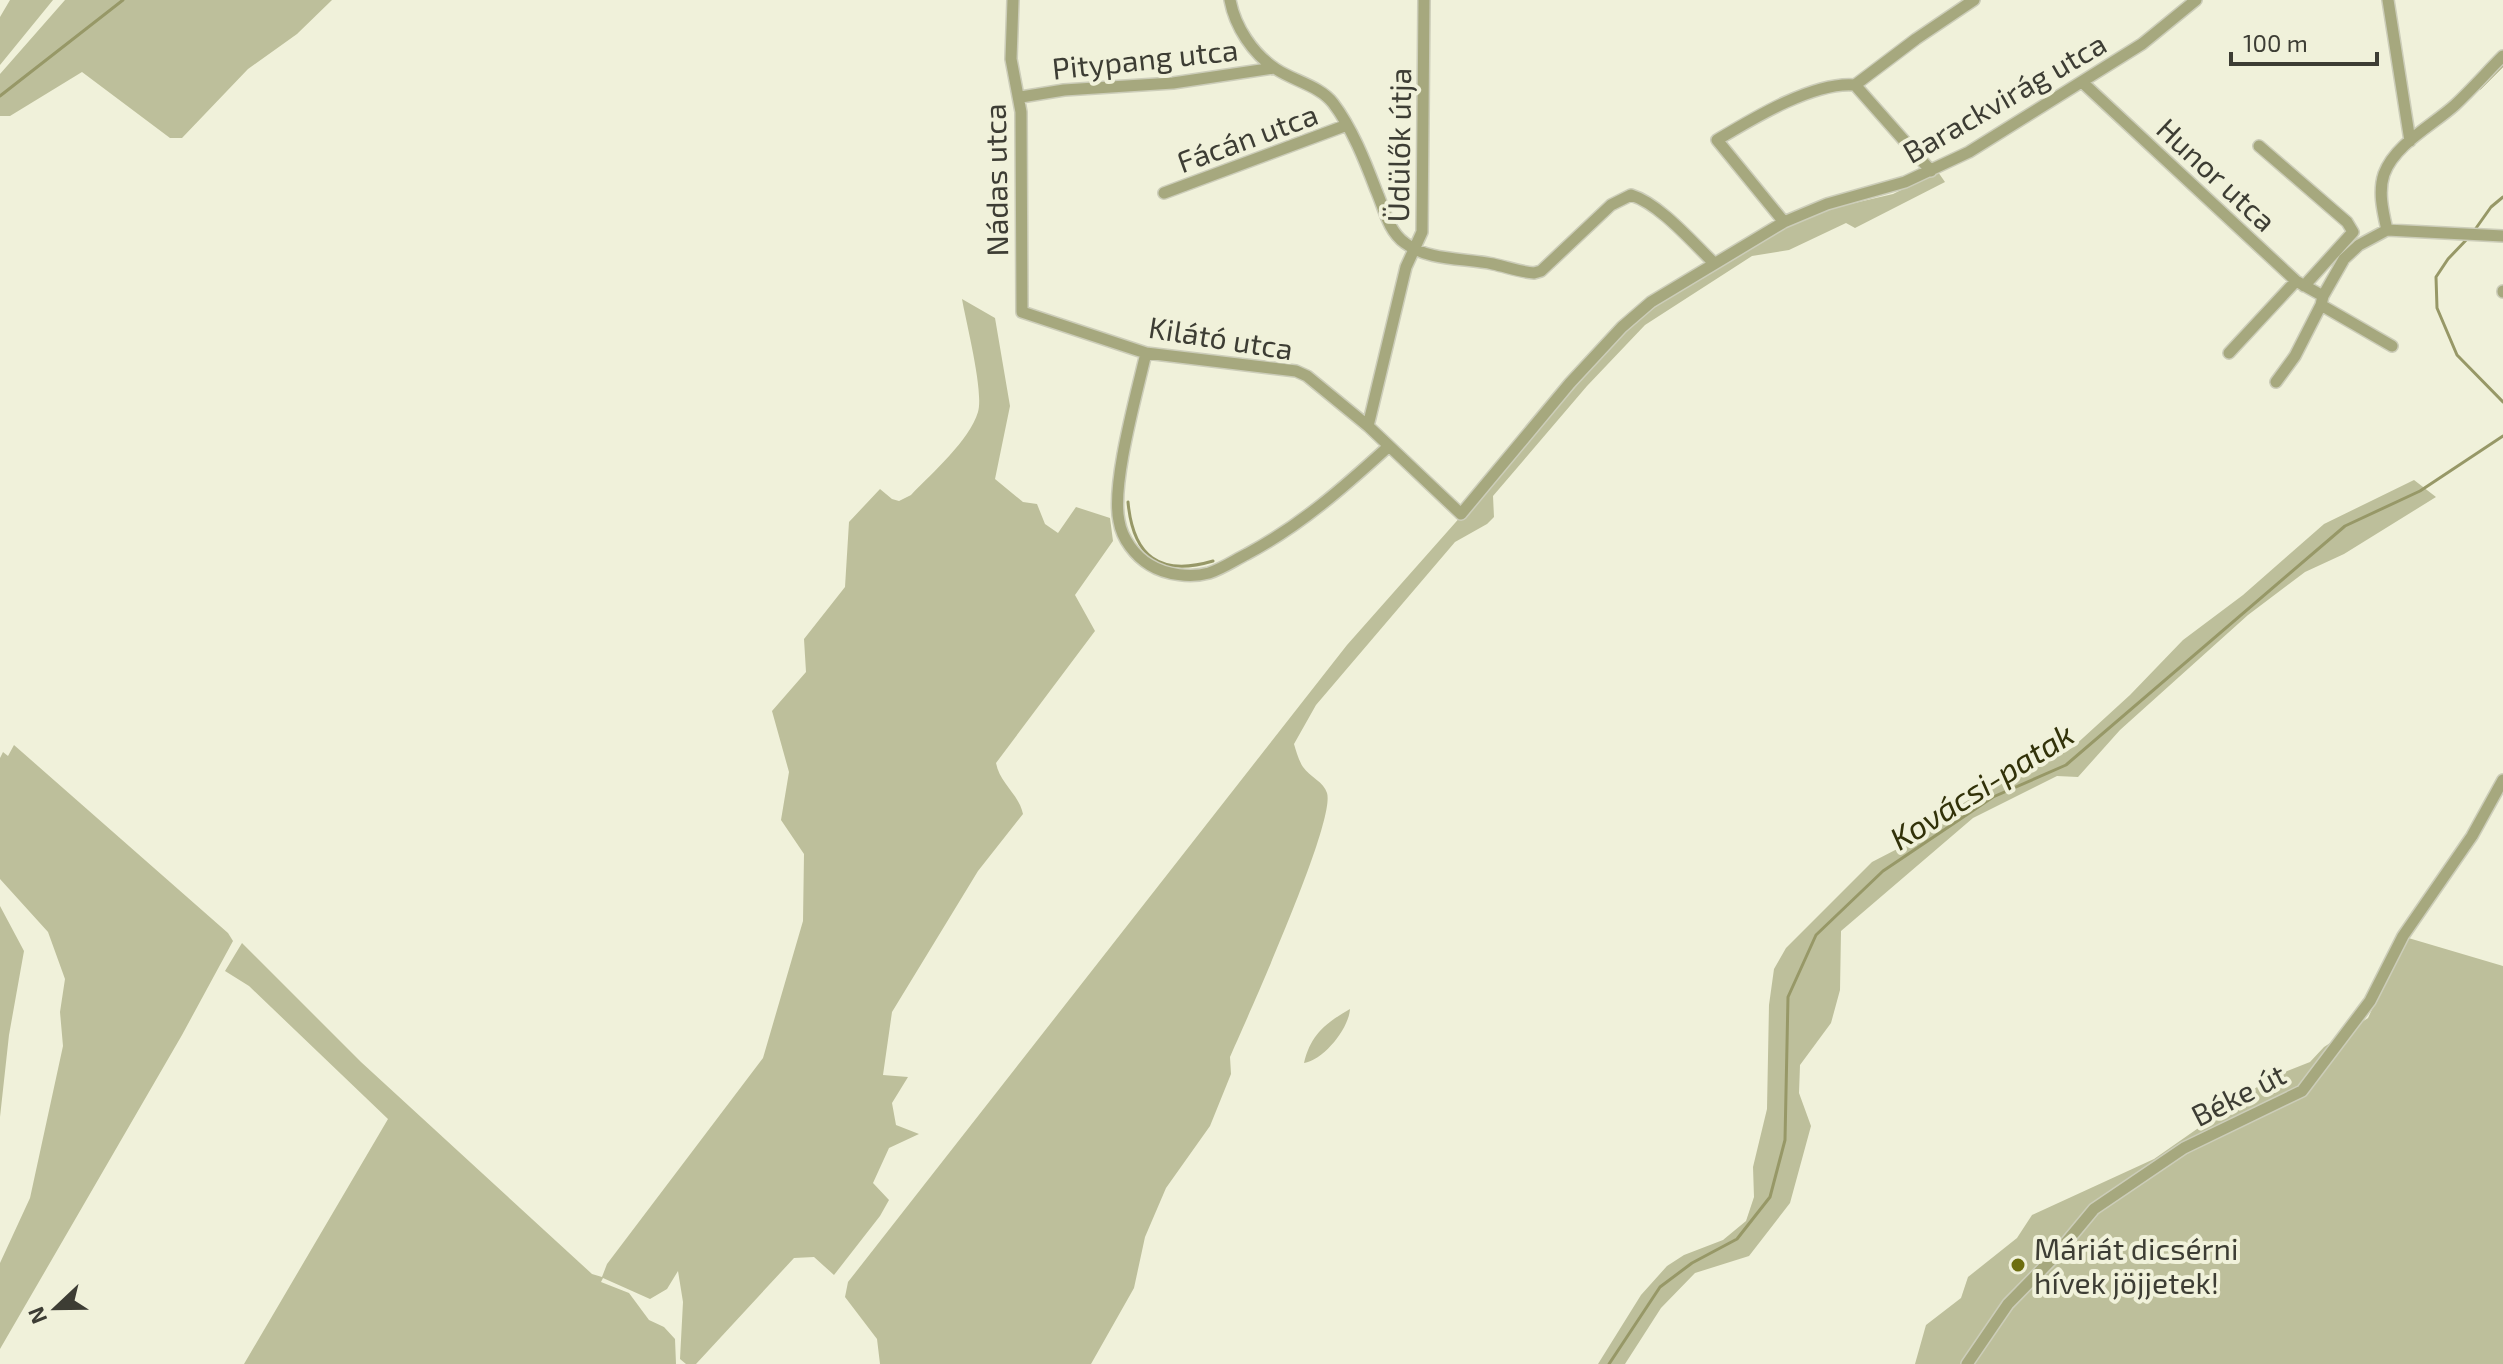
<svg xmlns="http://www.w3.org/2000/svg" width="2503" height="1364" viewBox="0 0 2503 1364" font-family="'Exo 2',sans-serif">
	<rect width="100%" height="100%" fill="#f0f1da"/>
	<!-- green -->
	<path fill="#bdbf9b" d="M10 0H53L0 65V17Z
		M65 0H332L297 34 248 69 182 138H170L82 72 10 116H0V74Z
		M1938 172 1945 182 1855 228 1846 223 1789 250 1752 256 1645 325 1587 386 1493 496 1494 517 1487 524 1455 542 1316 705 1294 744C1296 751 1299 761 1303 767 1310 777 1324 782 1327 793 1336 822 1247 1018 1230 1057L1231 1074 1210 1126 1166 1188 1145 1237 1134 1288 1091 1364H880L877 1339 845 1297 848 1282 1347 645 1617 340 1652 309 1803 215 1893 194Z
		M962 299 995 318 1010 406 995 479 1023 502 1037 504 1045 524 1058 533 1076 507 1110 518 1113 541 1075 595 1095 631 996 763C1000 784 1019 794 1023 814L978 871 892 1012 883 1075 908 1077 892 1103 896 1125 919 1134 889 1148 873 1183 889 1200 880 1216 834 1275 814 1257 794 1258 696 1364H686L680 1359 683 1302 678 1271 667 1289 650 1299 603 1278 601 1282 629 1293 649 1320 664 1327 675 1339 676 1364H244L388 1119 249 986 225 971 242 943 361 1062 592 1274 602 1277 607 1264 763 1058 803 921 804 854 781 820 789 772 772 711 806 672 804 639 845 587 849 522 880 489 892 499 899 501 911 495C933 472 969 441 978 412 984 392 966 322 962 299Z
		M2414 480 2436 497 2344 554 2305 572 2248 615 2120 730 2078 777 2057 776 1973 818 1841 931 1840 990 1831 1023 1800 1065 1799 1093 1811 1126 1790 1203 1749 1256 1695 1273 1661 1308 1625 1364H1598L1641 1295 1667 1266 1684 1255 1723 1240 1746 1221 1754 1197 1753 1167 1767 1109 1769 1005 1774 969 1786 948 1872 862 1901 847 1930 823 1997 783 2050 760 2072 748 2130 695 2183 640 2243 595 2324 524Z
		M14 745 228 933 233 941 182 1035 0 1349V1263L30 1198 63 1046 60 1012 65 979 48 932 0 879V758L3 752 8 756Z
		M0 906 24 951 9 1035 0 1117Z
		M2405 937 2503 966V1364H1915L1926 1325 1961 1298 1968 1277 2017 1238 2032 1215 2154 1159 2270 1078 2310 1062 2324 1047 2368 1018Z
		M1350 1009C1349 1028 1324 1060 1304 1063 1311 1034 1326 1023 1350 1009Z"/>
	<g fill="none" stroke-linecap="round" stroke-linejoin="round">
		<!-- stream -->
		<path stroke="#979867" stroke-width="3" d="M2480 88 2503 65
			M0 96 123 0
			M2474 231 2491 207 2503 197
			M2469 237 2448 259 2436 277 2437 308 2457 355 2503 402
			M1128 502C1133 556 1159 577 1213 561
			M1609 1364 1660 1287 1692 1263 1737 1239 1770 1197 1785 1140 1788 997 1816 935 1883 871 1993 797 2066 765 2345 526 2420 491 2503 436"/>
		<!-- minor casing -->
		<g stroke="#cccdb9" stroke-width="14">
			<path id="minor" d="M1013 0 1011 59 1021 112 1022 312 1146 353 1296 371 1307 376 1368 426 1461 514 1570 383 1622 327 1651 302 1784 222 1827 204 1905 182 1969 152 2142 44 2196 0
				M1230 0C1235 27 1253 54 1276 69 1294 81 1320 86 1333 103 1352 128 1365 161 1376 190 1384 208 1388 231 1405 243 1428 261 1465 258 1493 264 1507 267 1520 272 1534 273L1541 271 1611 205 1631 195C1660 204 1692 242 1714 263
				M2388 0 2410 141
				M2082 82 2296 281 2323 296
				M1855 85 1931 171
				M1021 97 1064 90 1173 83 1274 68
				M2259 146 2347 222 2353 232 2304 286
				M1164 193 1347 125
				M1784 222 1717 140C1752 119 1814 81 1855 85L1916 39 1974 0
				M2387 230C2383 212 2378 192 2384 174 2395 144 2433 125 2455 105 2472 89 2487 72 2503 56
				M2503 291V292
				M2321 305 2392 346
				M1146 353C1137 393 1111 484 1119 521 1122 539 1135 556 1150 565 1166 575 1191 578 1209 573 1222 569 1235 560 1247 554 1300 526 1344 487 1388 447
				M2229 353 2296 281
				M2276 382 2295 356 2321 305 2323 296 2344 259 2359 245 2387 230 2503 236
				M1368 426 1406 267 1422 232 1424 0
				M1967 1364 2008 1304 2054 1257 2094 1209 2184 1148 2302 1091 2370 1001 2403 936 2472 836 2503 780"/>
		</g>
		<!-- minor -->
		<use href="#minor" stroke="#a6a87e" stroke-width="11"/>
	</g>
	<!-- markers -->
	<circle fill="#6d6e0f" stroke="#f0f1da" stroke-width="3" cx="2018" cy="1265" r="8"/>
	<g text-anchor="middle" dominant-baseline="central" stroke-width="8" stroke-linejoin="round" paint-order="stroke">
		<!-- street labels -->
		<g font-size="30" fill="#3d3d34" stroke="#f0f1da">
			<text transform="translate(1145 58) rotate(-6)">Pitypang utca</text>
			<text transform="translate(2004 97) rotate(-30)">Barackvirág utca</text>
			<text transform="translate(1247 137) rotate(-20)">Fácán utca</text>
			<text transform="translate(1398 145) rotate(-89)">Üdülők útja</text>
			<text transform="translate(2217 174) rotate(43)">Hunor utca</text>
			<text transform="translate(995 180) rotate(-91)">Nádas utca</text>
			<text transform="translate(1221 337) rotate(9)">Kilátó utca</text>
			<text transform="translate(2238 1094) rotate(-27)">Béke út</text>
		</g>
		<!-- poi labels -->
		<g font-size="30" fill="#3d3d34" stroke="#f0f1da" text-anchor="start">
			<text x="2034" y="1248">Máriát dicsérni<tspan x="2034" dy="34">hívek jöjjetek!</tspan></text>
		</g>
		<!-- water labels -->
		<g font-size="32" font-style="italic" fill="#323209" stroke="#f0f1da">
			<text transform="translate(1981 785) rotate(-32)">Kovácsi-patak</text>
		</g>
	</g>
	<!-- north arrow -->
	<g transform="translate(56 1308) rotate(248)" stroke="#f0f1da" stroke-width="6" paint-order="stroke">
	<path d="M0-6L14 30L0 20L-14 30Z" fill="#3d3d34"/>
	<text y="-12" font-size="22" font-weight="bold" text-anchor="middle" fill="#3d3d34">N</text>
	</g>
	<!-- scale -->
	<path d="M2231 52v12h146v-12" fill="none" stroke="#3d3d34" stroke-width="4"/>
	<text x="2243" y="52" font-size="24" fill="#3d3d34" stroke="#f0f1da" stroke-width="6" paint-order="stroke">100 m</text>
</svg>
